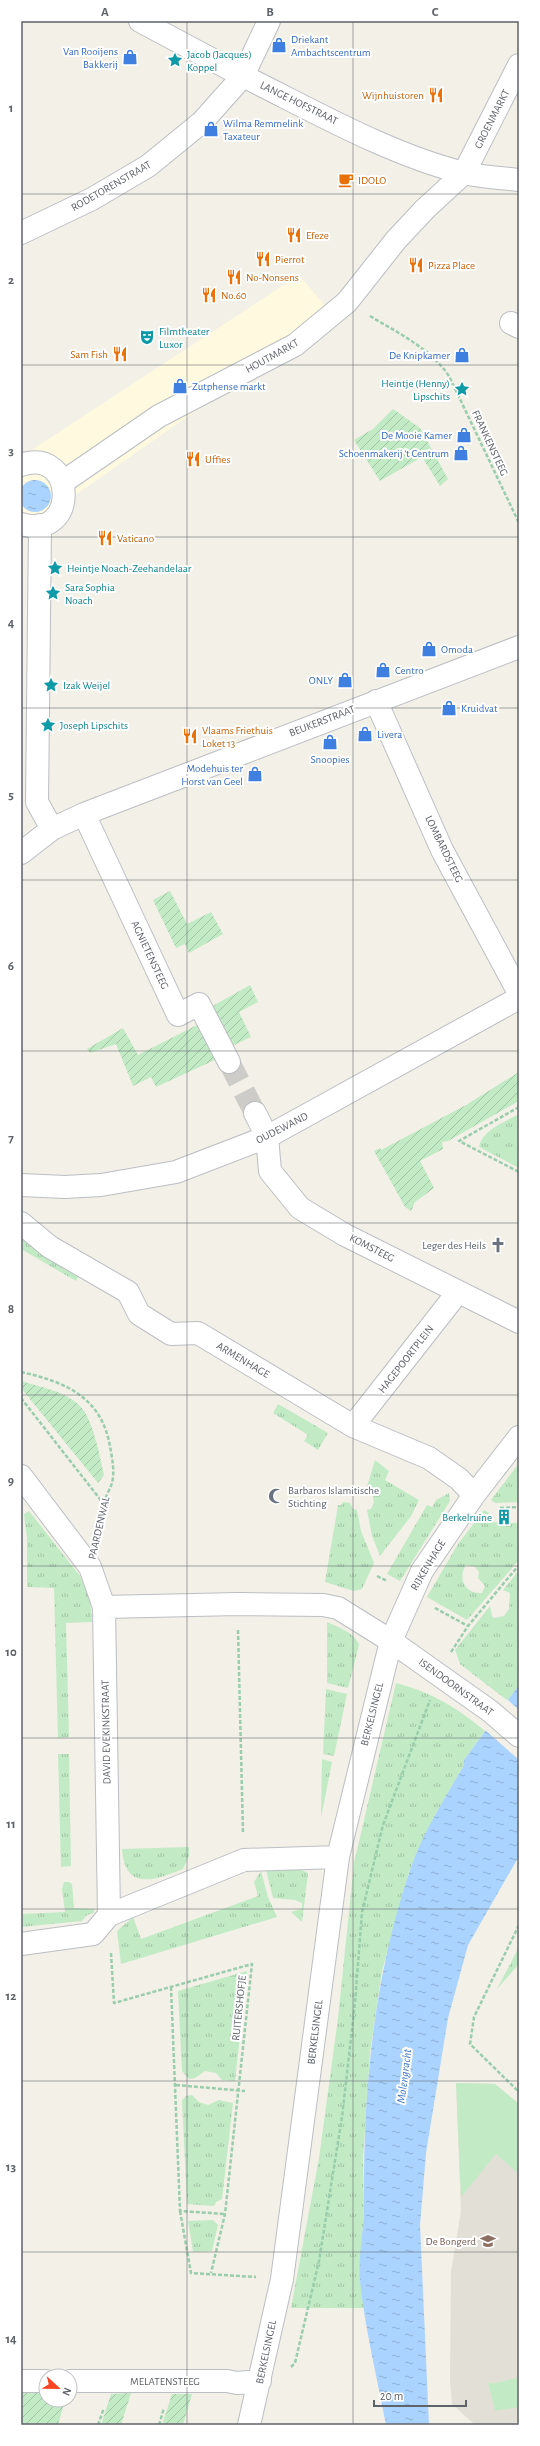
<svg xmlns="http://www.w3.org/2000/svg" width="540" height="2446" viewBox="0 0 540 2446" font-family="'Alegreya Sans',sans-serif">
	<defs>
		<pattern id="grass-tufts" width="24" height="20" patternUnits="userSpaceOnUse"><rect width="24" height="20" fill="#c2ebc5"/><path d="M3 7l-1-3M5 7V3M7 7l1-3M15 17l-1-3M17 17v-4M19 17l1-3" fill="none" stroke="#a1c2a4"/></pattern>
		<pattern id="garden-furrows" width="10" height="10" patternUnits="userSpaceOnUse"><rect width="10" height="10" fill="#c2ebc5"/><path d="M-1 1l2-2M0 10L10 0M9 11l2-2" fill="none" stroke="#a1c2a4"/></pattern>
		<pattern id="water-ripples" width="26" height="14" patternUnits="userSpaceOnUse"><rect width="26" height="14" fill="#aad3ff"/><path d="M2 4q2-2 4 0t4 0M15 11q2-2 4 0t4 0" fill="none" stroke="#8eafd2"/></pattern>
	</defs>
	<rect width="100%" height="100%" fill="#f2f0e7"/>
	<!-- commercial -->
	<path fill="#fffadf" d="M299 275 333 315 21 533V457Z"/>
	<!-- education -->
	<path fill="#e2e0d6" d="M456 2083 495 2084 519 2104V2420L513 2425H475L452 2404 450 2381 451 2272 461 2211Z"/>
	<!-- grass -->
	<path fill="url(#grass-tufts)" fill-rule="evenodd" d="M519 1114V1168L479 1147C482 1130 505 1122 519 1114Z
		M21 1231 81 1271 76 1281 21 1249Z
		M278 1404 328 1433 318 1450 304 1441 308 1435 273 1413Z
		M375 1460 389 1471 385 1480 419 1500 411 1516 380 1556 372 1536 367 1510 371 1509 374 1502 372 1493 366 1490Z
		M519 1463V1502L495 1503 491 1500Z
		M449 1493 450 1501 400 1581 387 1574 427 1505 432 1507 436 1500Z
		M343 1502 350 1503 353 1509 357 1510 361 1531 374 1563 362 1589 354 1591 325 1582 338 1505H341Z
		M484 1510 489 1513V1522L519 1523V1560L467 1620 427 1597 458 1544ZM466 1565 475 1567 479 1572 478 1578 485 1586 482 1593C465 1594 457 1579 466 1565Z
		M29 1511 80 1576 90 1600 92 1622 66 1623 69 1737 58 1738 54 1588 27 1587V1538L24 1514Z
		M519 1570V1685L508 1701 460 1664 455 1650 490 1606 492 1616 494 1618 504 1616 509 1609 510 1593 503 1590Z
		M327 1622C338 1627 355 1633 359 1645L348 1688 327 1683Z
		M396 1683C433 1693 456 1707 485 1731L464 1760 463 1767 435 1815 409 1872 382 1971 370 2053 363 2160 364 2208 360 2279 365 2308H291L319 2158 338 2018 354 1863Z
		M326 1689 347 1694 334 1756 323 1754Z
		M58 1754H69L71 1866 61 1867Z
		M322 1759 332 1762 321 1818Z
		M189 1847V1856L183 1869C155 1880 125 1892 122 1849Z
		M299 1869 308 1873 302 1922 291 1912 302 1909V1903L295 1900 273 1898 266 1870Z
		M261 1871 268 1897 277 1917 121 1964 117 1931 133 1917 141 1939 258 1896 254 1882Z
		M64 1882H69L72 1884 74 1908 94 1909V1913L87 1915 82 1921 21 1927V1914L65 1912 62 1889Z
		M519 1947V1964L497 1989Z
		M247 1971 235 2081 222 2080 216 2073 205 2071 195 2078 189 2079 182 2071 178 1991Z
		M192 2095 199 2102 208 2105 219 2100 233 2103 222 2199 216 2202 214 2206 187 2204 182 2100 186 2096Z
		M213 2220 218 2225 212 2251 193 2252 188 2221Z"/>
	<!-- park -->
	<path fill="#c2ebc5" d="M456 2083 495 2084 519 2104V2174L496 2154 461 2197Z
		M519 2378V2407L495 2411 488 2383C499 2384 508 2379 519 2378Z"/>
	<!-- garden -->
	<path fill="url(#garden-furrows)" d="M393 409 420 428 448 479 440 486 422 457 380 481 354 440 373 429Z
		M170 891 187 924 211 912 223 934 189 953 185 944 176 948 153 900Z
		M250 985 258 1002 239 1012 251 1037 232 1046 211 1007Z
		M199 1024 217 1059 156 1087 151 1077 133 1086 116 1044 90 1053 87 1049 123 1028 138 1055Z
		M519 1072V1101L448 1141 442 1142 443 1149 420 1161 434 1188 415 1202 411 1211 405 1207 374 1151 380 1148 381 1150 466 1105Z
		M21 1381C40 1387 65 1391 80 1406 93 1419 100 1457 104 1475L98 1483 21 1388Z
		M21 2393H46V2400H65L58 2425H21Z
		M131 2393 121 2425H101L111 2394Z
		M172 2394H192L183 2425H162Z"/>
	<!-- water -->
	<path fill="url(#water-ripples)" d="M19 496a16 16 0 1 1 32 0a16 16 0 1 1-32 0Z
		M519 1685V1856L468 1945 448 2018 426 2153 420 2225 429 2425H386C377 2377 365 2329 360 2281 358 2256 364 2230 364 2206 363 2093 373 1981 409 1873 421 1836 443 1801 463 1767L464 1760Z"/>
	<!-- pier -->
	<path fill="#f2f0e7" d="M507 1699 519 1710V1760L484 1729Z"/>
	<g fill="none" stroke-linecap="round" stroke-linejoin="round">
		<!-- pedestrian-tunnel -->
		<path stroke="#cdccc8" stroke-width="22" stroke-dasharray="22 11" stroke-linecap="butt" d="M229 1062 255 1113"/>
		<!-- pedestrian casing -->
		<g stroke="#bbbec3" stroke-width="24">
			<path id="pedestrian" d="M243 76C312 110 390 155 464 173 482 177 501 178 519 180
				M511 323 519 327
				M21 465C77 446 79 542 21 524
				M63 482 159 416 295 345 347 302 396 240 425 209 464 173 519 65
				M40 525 37 802 52 829
				M376 701 442 850 519 993
				M84 814 178 1015 199 1004 229 1062
				M21 853 52 829 84 814 519 647
				M255 1113 267 1137"/>
		</g>
		<!-- minor casing -->
		<g stroke="#bbbec3" stroke-width="24">
			<path id="minor" d="M140 21 243 76
				M21 233 92 199 148 166 202 122 243 76 269 21
				M267 1137 270 1171 300 1208 345 1235 519 1322
				M21 1185 65 1187 101 1185 176 1172 267 1137 519 998
				M21 1223 50 1247 128 1292 139 1314 171 1334 198 1333 353 1426 429 1458 459 1479 474 1495
				M353 1426 458 1292
				M21 1476 90 1567 104 1607 109 1915
				M104 1607 238 1604 323 1605 338 1608 391 1641 439 1675 490 1711 519 1736
				M21 1944 93 1934 109 1915 244 1860 338 1857
				M21 2381H46
				M70 2381H227L237 2383 260 2381
				M249 2425 282 2279 338 1857 391 1641 422 1571 474 1495 519 1437"/>
		</g>
		<!-- path -->
		<path stroke="#99cdac" stroke-width="2.5" stroke-dasharray="4 2" stroke-linecap="butt" d="M370 316C398 333 430 348 449 376L519 523
			M519 1107 459 1141 519 1172
			M21 1372C66 1382 101 1397 110 1446 112 1458 115 1471 112 1483 110 1489 106 1496 104 1502 101 1512 99 1522 97 1532
			M21 1398 103 1503
			M500 1508 519 1507
			M377 1576 387 1581
			M435 1608 468 1626
			M238 1630 243 1833
			M451 1652 468 1626 519 1565
			M519 1925 474 2017 470 2044 519 2092
			M111 1953 114 2003 252 1964 225 2214 211 2273
			M171 1987 180 2211 225 2214
			M176 2085 245 2091
			M180 2211 191 2273 256 2277
			M291 2367 295 2363 319 2261 342 2117 355 2003 362 1912 383 1825 430 1700
			M98 2425 104 2408
			M159 2425 164 2408"/>
		<!-- pedestrian -->
		<use href="#pedestrian" stroke="#fff" stroke-width="22"/>
		<!-- minor -->
		<use href="#minor" stroke="#fff" stroke-width="22"/>
	</g>
	<!-- grid -->
	<path fill="none" stroke="#5e6269" stroke-width="1" stroke-opacity="0.55" d="M187 21V2425M353 21V2425M21 194H519M21 365H519M21 537H519M21 708H519M21 880H519M21 1051H519M21 1223H519M21 1395H519M21 1566H519M21 1738H519M21 1909H519M21 2081H519M21 2252H519"/>
	<!-- icons -->
	<defs>
		<g id="shop-bare" transform="scale(1.2)"><path d="M-5-2.5h2.3a2.7 3.5 0 0 1 5.4 0H5L5.5 6h-11ZM-1.5-2.5h3a1.5 2.3 0 0 0-3 0Z" fill="#3f7fe0" stroke="#fff" stroke-width="2.5" paint-order="stroke"/></g>
		<g id="sight-bare" transform="scale(1.2)"><path d="M0-6L1.8-2.2L6-1.7L2.9 1.2L3.7 5.4L0 3.3L-3.7 5.4L-2.9 1.2L-6-1.7L-1.8-2.2Z" fill="#0f9aa8" stroke="#fff" stroke-width="2.5" paint-order="stroke"/></g>
		<g id="restaurant-bare" transform="scale(1.2)"><path d="M-5-6h1v4h1v-4h1v4h1v-4h1v5L-1.5 .5V6h-2V.5L-5-1ZM5-6V6H3V1.5H1.5Q1.5-4 5-6Z" fill="#e8710a" stroke="#fff" stroke-width="2.5" paint-order="stroke"/></g>
		<g id="cafe-bare" transform="scale(1.2)"><path d="M-5.5-4.5H6V0H3Q3 3.5 0 3.5H-2.5Q-5.5 3.5-5.5 0ZM3-3.2v2h1.7v-2ZM-6 4.5H4V6H-6Z" fill="#e8710a" stroke="#fff" stroke-width="2.5" paint-order="stroke"/></g>
		<g id="theatre-bare" transform="scale(1.2)"><path d="M-5-5.5Q0-4 5-5.5V0Q5 5 0 6Q-5 5-5 0ZM-3.3-2.5H-1v1.5H-3.3ZM1-2.5H3.3v1.5H1ZM-2.8 1Q0 5.5 2.8 1Z" fill="#0f9aa8" stroke="#fff" stroke-width="2.5" paint-order="stroke"/></g>
		<g id="church-bare" transform="scale(1.2)"><path d="M-1.2-6h2.4v3.5h3.3v2.4h-3.3V6h-2.4V-.1h-3.3v-2.4h3.3Z" fill="#6b7280" stroke="#fff" stroke-width="2.5" paint-order="stroke"/></g>
		<g id="mosque-bare" transform="scale(1.2)"><path d="M3.5-4.9A6 6 0 1 0 3.5 4.9A5 5 0 1 1 3.5-4.9Z" fill="#6b7280" stroke="#fff" stroke-width="2.5" paint-order="stroke"/></g>
		<g id="building-bare" transform="scale(1.2)"><path d="M-4-6H4V6H1V3H-1V6H-4ZM-2.5-4.3h1.7v1.8h-1.7ZM.8-4.3h1.7v1.8H.8ZM-2.5-1h1.7V.8h-1.7ZM.8-1h1.7V.8H.8Z" fill="#0f9aa8" stroke="#fff" stroke-width="2.5" paint-order="stroke"/></g>
		<g id="school-bare" transform="scale(1.2)"><path d="M0-5L7-2L0 1L-7-2ZM-4 1L0 2.5L4 1V4Q0 6-4 4Z" fill="#8d6e63" stroke="#fff" stroke-width="2.5" paint-order="stroke"/></g>
	</defs>
	<g fill-rule="evenodd">
		<use href="#shop-bare" x="279" y="45"/>
		<use href="#shop-bare" x="130" y="57"/>
		<use href="#sight-bare" x="175" y="60"/>
		<use href="#restaurant-bare" x="436" y="95"/>
		<use href="#shop-bare" x="211" y="129"/>
		<use href="#cafe-bare" x="346" y="180"/>
		<use href="#restaurant-bare" x="294" y="235"/>
		<use href="#restaurant-bare" x="263" y="259"/>
		<use href="#restaurant-bare" x="416" y="265"/>
		<use href="#restaurant-bare" x="234" y="277"/>
		<use href="#restaurant-bare" x="209" y="295"/>
		<use href="#theatre-bare" x="147" y="337"/>
		<use href="#restaurant-bare" x="120" y="354"/>
		<use href="#shop-bare" x="462" y="355"/>
		<use href="#shop-bare" x="180" y="386"/>
		<use href="#sight-bare" x="462" y="389"/>
		<use href="#shop-bare" x="464" y="435"/>
		<use href="#shop-bare" x="461" y="453"/>
		<use href="#restaurant-bare" x="193" y="459"/>
		<use href="#restaurant-bare" x="105" y="538"/>
		<use href="#sight-bare" x="55" y="568"/>
		<use href="#sight-bare" x="53" y="593"/>
		<use href="#shop-bare" x="429" y="649"/>
		<use href="#shop-bare" x="383" y="670"/>
		<use href="#shop-bare" x="345" y="680"/>
		<use href="#sight-bare" x="51" y="685"/>
		<use href="#shop-bare" x="449" y="708"/>
		<use href="#sight-bare" x="48" y="725"/>
		<use href="#shop-bare" x="365" y="734"/>
		<use href="#restaurant-bare" x="190" y="736"/>
		<use href="#shop-bare" x="330" y="742"/>
		<use href="#shop-bare" x="255" y="774"/>
		<use href="#church-bare" x="498" y="1245"/>
		<use href="#mosque-bare" x="276" y="1496"/>
		<use href="#building-bare" x="504" y="1517"/>
		<use href="#school-bare" x="488" y="2241"/>
	</g>
	<g text-anchor="middle" dominant-baseline="central" stroke-width="4" stroke-linejoin="round" paint-order="stroke">
		<!-- shop labels -->
		<g font-size="11" fill="#366cbe" stroke="#fff" text-anchor="start">
			<text x="291" y="39">Driekant<tspan x="291" dy="13">Ambachtscentrum</tspan></text>
			<text x="118" y="51" text-anchor="end">Van Rooijens<tspan x="118" dy="13">Bakkerij</tspan></text>
			<text x="223" y="123">Wilma Remmelink<tspan x="223" dy="13">Taxateur</tspan></text>
			<text x="450" y="355" text-anchor="end">De Knipkamer</text>
			<text x="192" y="386">Zutphense markt</text>
			<text x="452" y="435" text-anchor="end">De Mooie Kamer</text>
			<text x="449" y="453" text-anchor="end">Schoenmakerij 't Centrum</text>
			<text x="441" y="649">Omoda</text>
			<text x="395" y="670">Centro</text>
			<text x="333" y="680" text-anchor="end">ONLY</text>
			<text x="461" y="708">Kruidvat</text>
			<text x="377" y="734">Livera</text>
			<text x="330" y="759" text-anchor="middle">Snoopies</text>
			<text x="243" y="768" text-anchor="end">Modehuis ter<tspan x="243" dy="13">Horst van Geel</tspan></text>
		</g>
		<!-- culture labels -->
		<g font-size="11" fill="#0d838f" stroke="#fff" text-anchor="start">
			<text x="187" y="54">Jacob (Jacques)<tspan x="187" dy="13">Koppel</tspan></text>
			<text x="159" y="331">Filmtheater<tspan x="159" dy="13">Luxor</tspan></text>
			<text x="450" y="383" text-anchor="end">Heintje (Henny)<tspan x="450" dy="13">Lipschits</tspan></text>
			<text x="67" y="568">Heintje Noach-Zeehandelaar</text>
			<text x="65" y="587">Sara Sophia<tspan x="65" dy="13">Noach</tspan></text>
			<text x="63" y="685">Izak Weijel</text>
			<text x="60" y="725">Joseph Lipschits</text>
			<text x="492" y="1517" text-anchor="end">Berkelruïne</text>
		</g>
		<!-- food labels -->
		<g font-size="11" fill="#c56008" stroke="#fff" text-anchor="start">
			<text x="424" y="95" text-anchor="end">Wijnhuistoren</text>
			<text x="358" y="180">IDOLO</text>
			<text x="306" y="235">Efeze</text>
			<text x="275" y="259">Pierrot</text>
			<text x="428" y="265">Pizza Place</text>
			<text x="246" y="277">No-Nonsens</text>
			<text x="221" y="295">No.60</text>
			<text x="108" y="354" text-anchor="end">Sam Fish</text>
			<text x="205" y="459">Uffies</text>
			<text x="117" y="538">Vaticano</text>
			<text x="202" y="730">Vlaams Friethuis<tspan x="202" dy="13">Loket 13</tspan></text>
		</g>
		<!-- street labels -->
		<g font-size="11" fill="#5e6269" stroke="#fff">
			<text transform="translate(299 103) rotate(26)">LANGE HOFSTRAAT</text>
			<text transform="translate(492 119) rotate(-63)">GROENMARKT</text>
			<text transform="translate(111 186) rotate(-30)">RODETORENSTRAAT</text>
			<text transform="translate(272 356) rotate(-29)">HOUTMARKT</text>
			<text transform="translate(490 443) rotate(65)">FRANKENSTEEG</text>
			<text transform="translate(322 721) rotate(-21)">BEUKERSTRAAT</text>
			<text transform="translate(444 849) rotate(64)">LOMBARDSTEEG</text>
			<text transform="translate(150 955) rotate(65)">AGNIETENSTEEG</text>
			<text transform="translate(282 1128) rotate(-27)">OUDEWAND</text>
			<text transform="translate(372 1248) rotate(27)">KOMSTEEG</text>
			<text transform="translate(406 1359) rotate(-52)">HAGEPOORTPLEIN</text>
			<text transform="translate(243 1360) rotate(31)">ARMENHAGE</text>
			<text transform="translate(99 1528) rotate(-77)">PAARDENWAL</text>
			<text transform="translate(428 1565) rotate(-59)">RIJKENHAGE</text>
			<text transform="translate(456 1687) rotate(36)">ISENDOORNSTRAAT</text>
			<text transform="translate(372 1714) rotate(-76)">BERKELSINGEL</text>
			<text transform="translate(106 1732) rotate(-91)">DAVID EVEKINKSTRAAT</text>
			<text transform="translate(239 2008) rotate(-84)">RUITERSHOFJE</text>
			<text transform="translate(315 2032) rotate(-83)">BERKELSINGEL</text>
			<text transform="translate(266 2352) rotate(-78)">BERKELSINGEL</text>
			<text x="165" y="2381">MELATENSTEEG</text>
		</g>
		<!-- worship labels -->
		<g font-size="11" fill="#5b616d" stroke="#fff" text-anchor="end">
			<text x="486" y="1245">Leger des Heils</text>
			<text x="288" y="1490" text-anchor="start">Barbaros Islamitische<tspan x="288" dy="13">Stichting</tspan></text>
		</g>
		<!-- education labels -->
		<g font-size="11" fill="#785e54" stroke="#fff" text-anchor="end">
			<text x="476" y="2241">De Bongerd</text>
		</g>
		<!-- water labels -->
		<g font-size="12" font-style="italic" fill="#3d75c6" stroke="#fff">
			<text transform="translate(404 2076) rotate(-83)">Molengracht</text>
		</g>
	</g>
	<!-- border -->
	<rect width="540" height="2446" fill="none" stroke="#ffffff" stroke-width="44"/>
	<!-- north arrow -->
	<g transform="translate(58 2388) rotate(112)"><circle r="19" fill="#ffffff" stroke="#bfc0c3"/>
	<path d="M0-3L7 15L0 10L-7 15Z" fill="#fa4524"/>
	<text y="-6" font-size="11" font-weight="bold" text-anchor="middle" fill="#5e6269">N</text>
	</g>
	<!-- scale -->
	<path d="M374 2400v6h92v-6" fill="none" stroke="#5e6269" stroke-width="2"/>
	<text x="380" y="2400" font-size="12" fill="#5e6269" stroke="#ffffff" stroke-width="3" paint-order="stroke">20 m</text>
	<rect x="22" y="22" width="496" height="2402" fill="none" stroke="#5e6269" stroke-width="1.5"/>
	<g font-size="13" text-anchor="middle" font-weight="bold" fill="#5e6269">
		<text x="105" y="16">A</text>
		<text x="270" y="16">B</text>
		<text x="435" y="16">C</text>
		<text x="11" y="112">1</text>
		<text x="11" y="284">2</text>
		<text x="11" y="455">3</text>
		<text x="11" y="627">4</text>
		<text x="11" y="799">5</text>
		<text x="11" y="970">6</text>
		<text x="11" y="1142">7</text>
		<text x="11" y="1313">8</text>
		<text x="11" y="1485">9</text>
		<text x="11" y="1656">10</text>
		<text x="11" y="1828">11</text>
		<text x="11" y="2000">12</text>
		<text x="11" y="2171">13</text>
		<text x="11" y="2343">14</text>
	</g>
</svg>
